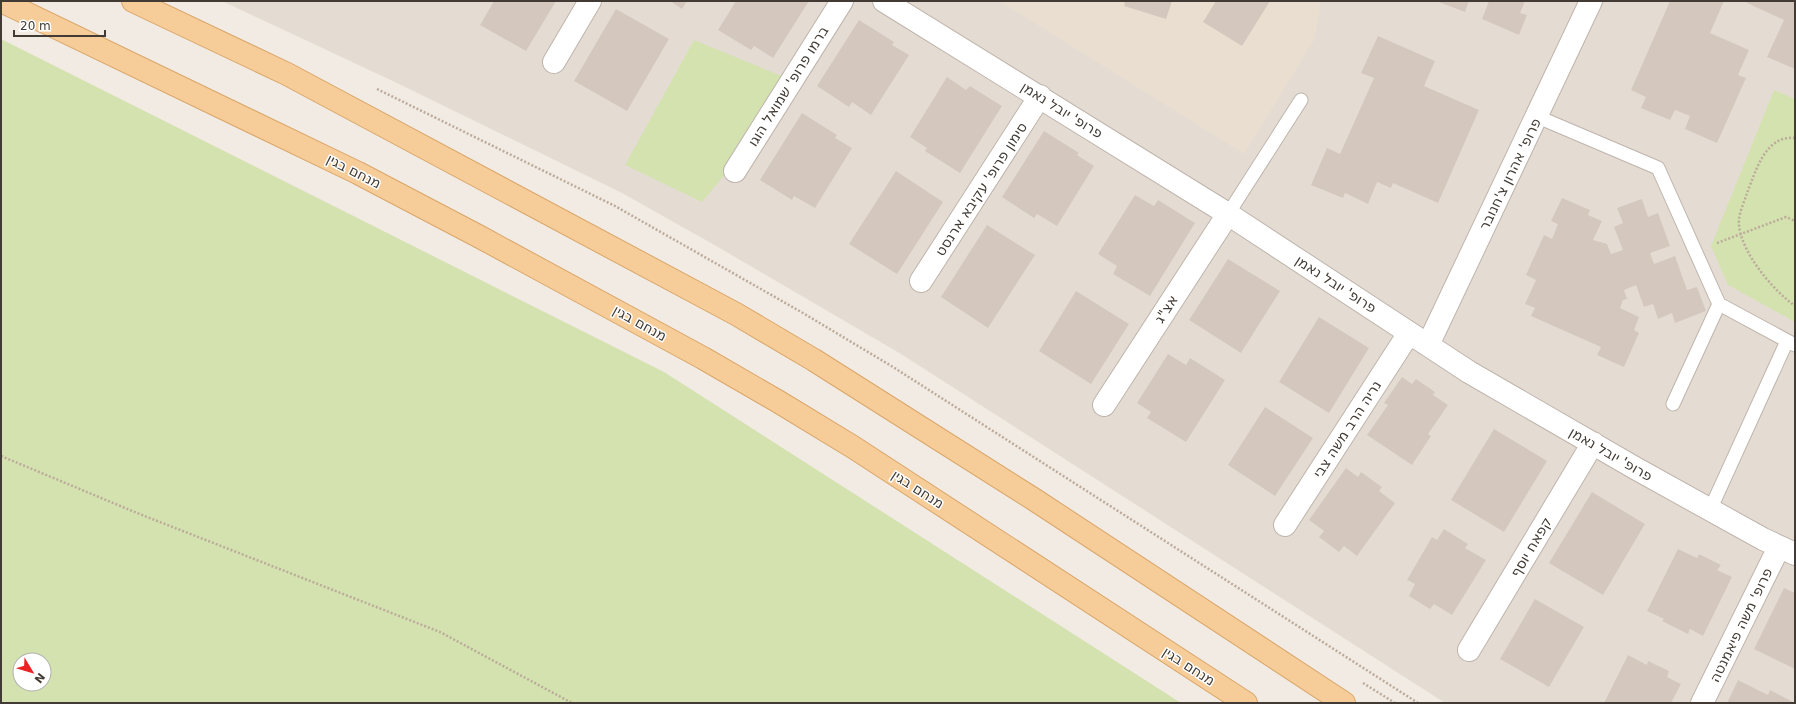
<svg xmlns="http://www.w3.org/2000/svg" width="1796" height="704" viewBox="0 0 1796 704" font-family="'DejaVu Sans',Heebo,sans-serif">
	<rect width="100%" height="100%" fill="#f1ebe4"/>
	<!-- residential -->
	<path fill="#e4dcd3" d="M222 1H1795V703H1445L901 354 718 247 622 193 526 146 399 84Z"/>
	<!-- education -->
	<path fill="#e9decf" d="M999 1H1320V10L1314 40 1244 154Z"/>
	<!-- green -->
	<path fill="#d3e2af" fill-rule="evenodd" d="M1 39 664 372 1181 703H1ZM20 660H44V684H20Z
		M694 40 789 79 736 161 702 202 625 165Z
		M1774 90 1795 99V322L1728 285 1711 246Z"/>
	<!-- building -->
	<path fill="#d4c8be" d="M494 1H556L526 51 480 25Z
		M670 1H687L682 9Z
		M736 1H809L773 58 754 46 751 50 718 30Z
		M1125 1H1172L1166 19 1124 6Z
		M1216 1H1270L1242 46 1203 22Z
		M1436 1H1469L1465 12Z
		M1489 1H1525L1520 13 1527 15 1519 35 1482 19Z
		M1670 1H1724L1710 33 1749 50 1738 75 1746 78 1717 143 1685 129 1690 116 1675 110 1670 120 1641 108 1646 97 1631 90Z
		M1748 1H1795V69L1767 57 1784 20 1747 3Z
		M616 9 669 39 627 111 574 81Z
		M859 20 894 42 892 45 909 55 871 115 852 102 849 107 817 86Z
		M1378 36 1435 61 1424 86 1479 110 1438 203 1393 183 1391 188 1377 182 1368 204 1345 193 1343 198 1311 185 1327 148 1340 154 1374 78 1361 73Z
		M947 77 966 90 970 86 1002 106 960 173 925 151 927 148 910 137Z
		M802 113 837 135 835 138 852 148 815 208 794 196 792 200 760 180Z
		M1044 131 1079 153 1077 155 1094 166 1057 226 1037 214 1034 218 1002 197Z
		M896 171 943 202 897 274 849 244Z
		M1135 195 1154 206 1158 200 1195 223 1150 296 1113 274 1117 266 1098 254Z
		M1562 198 1590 210 1588 215 1602 221 1593 240 1607 244 1611 254 1623 250 1614 227 1623 223 1617 208 1642 199 1648 217 1658 213 1670 246 1650 253 1654 264 1675 256 1687 290 1697 287 1706 311 1675 323 1672 313 1658 319 1653 304 1644 307 1636 285 1624 290 1627 299 1623 300 1620 308 1639 317 1634 330 1639 333 1624 367 1597 355 1601 347 1531 316 1535 308 1525 304 1536 280 1526 275 1544 235 1552 239 1558 224 1551 221Z
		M987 225 1035 255 988 328 941 297Z
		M1228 259 1280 291 1241 353 1189 320Z
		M1076 291 1129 324 1091 384 1039 351Z
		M1319 317 1369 348 1329 413 1279 382Z
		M1168 354 1186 365 1190 358 1225 380 1186 442 1147 418 1151 412 1137 403Z
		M1402 377 1412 384 1416 379 1435 392 1433 395 1448 405 1428 434 1431 436 1412 465 1367 435 1388 405 1384 403Z
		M1265 407 1313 438 1275 496 1228 465Z
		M1494 429 1547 461 1504 532 1451 500Z
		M1346 468 1358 477 1361 472 1382 487 1379 491 1395 503 1357 556 1344 546 1339 552 1319 537 1324 531 1309 520Z
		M1592 492 1645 524 1603 595 1549 563Z
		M1444 529 1468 544 1465 548 1486 560 1452 615 1434 604 1430 609 1409 596 1415 584 1407 580 1432 537 1437 540Z
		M1678 549 1697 558 1699 554 1721 565 1717 570 1732 577 1703 636 1690 629 1688 634 1662 621 1664 619 1647 611Z
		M1784 588 1795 593V669L1754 649Z
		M1535 599 1584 627 1549 687 1500 659Z
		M1628 655 1647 665 1648 661 1669 671 1667 677 1681 684 1671 703H1604Z
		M1738 680 1768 695 1770 690 1795 703H1727Z"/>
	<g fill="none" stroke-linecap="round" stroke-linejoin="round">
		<!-- lane casing -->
		<g stroke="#beb4ab" stroke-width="15">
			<path id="lane" d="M1538 117 1658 168 1719 304 1795 345
				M1228 214 1301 100
				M1673 404 1719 304
				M1710 510 1787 341"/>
		</g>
		<!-- street casing -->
		<g stroke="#beb4ab" stroke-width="24">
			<path id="street" d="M884 1 1228 214 1469 372 1635 468 1763 539 1795 554
				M554 62 590 1
				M735 171 842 1
				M921 281 1040 96
				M1428 345 1591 1
				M1104 405 1228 214
				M1285 525 1409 333
				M1469 650 1593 443
				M1702 703 1779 547"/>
		</g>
		<!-- primary casing -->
		<g stroke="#daa669" stroke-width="24">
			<path id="primary" d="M1 1 358 173 480 237 703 358 779 402 853 447 1246 703
				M133 1 287 74 736 314 814 360 1035 500 1344 703"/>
		</g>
		<!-- path -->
		<path stroke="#bcab9a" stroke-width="2.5" stroke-dasharray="2 2" stroke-linecap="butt" d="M377 89 615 206 803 313 893 367 1418 703
			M1795 138C1765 135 1756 171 1747 193 1744 203 1738 214 1739 225 1742 254 1773 290 1795 306
			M1717 243 1786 217 1795 221
			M1 456 137 513 440 632 572 703
			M1363 683 1395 703"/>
		<!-- lane -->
		<use href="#lane" stroke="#fff" stroke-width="13"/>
		<!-- street -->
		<use href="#street" stroke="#fff" stroke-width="22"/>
		<!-- primary -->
		<use href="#primary" stroke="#f6cc98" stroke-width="22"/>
	</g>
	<g text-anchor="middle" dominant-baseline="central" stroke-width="3" stroke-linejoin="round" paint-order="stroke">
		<!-- street labels -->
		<g font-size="14" fill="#423b35" stroke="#fff">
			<text transform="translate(788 86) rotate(-58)">ברמו פרופ' שמואל הוגו</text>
			<text transform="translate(1062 110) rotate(32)">פרופ' יובל נאמן</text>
			<text transform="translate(354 171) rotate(27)">מנחם בגין</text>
			<text transform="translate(1510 174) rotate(-64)">פרופ' אהרון צ'חנובר</text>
			<text transform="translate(981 189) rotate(-57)">סימון פרופ' עקיבא ארנסט</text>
			<text transform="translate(1336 284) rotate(33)">פרופ' יובל נאמן</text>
			<text transform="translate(1166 309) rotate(-57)">אצ"ג</text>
			<text transform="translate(640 323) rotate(29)">מנחם בגין</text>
			<text transform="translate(1347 429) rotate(-57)">נריה הרב משה צבי</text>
			<text transform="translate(1611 454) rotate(30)">פרופ' יובל נאמן</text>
			<text transform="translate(918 489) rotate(33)">מנחם בגין</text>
			<text transform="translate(1531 547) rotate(-59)">קפאח יוסף</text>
			<text transform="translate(1741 625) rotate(-64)">פרופ' משה פיאמנטה</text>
			<text transform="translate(1189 666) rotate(33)">מנחם בגין</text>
		</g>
	</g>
	<!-- border -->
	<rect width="1796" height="704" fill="none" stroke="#423b35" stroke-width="4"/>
	<!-- north arrow -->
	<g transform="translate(32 672) rotate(128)"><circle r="19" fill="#ffffff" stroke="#b3b1ae"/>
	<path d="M0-3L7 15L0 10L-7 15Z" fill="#ea2224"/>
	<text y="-6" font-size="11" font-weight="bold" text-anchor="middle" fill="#423b35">N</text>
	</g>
	<!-- scale -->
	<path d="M14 30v6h91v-6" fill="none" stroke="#423b35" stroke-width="2"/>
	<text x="20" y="30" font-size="12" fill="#423b35" stroke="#ffffff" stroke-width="3" paint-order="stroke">20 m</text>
</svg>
